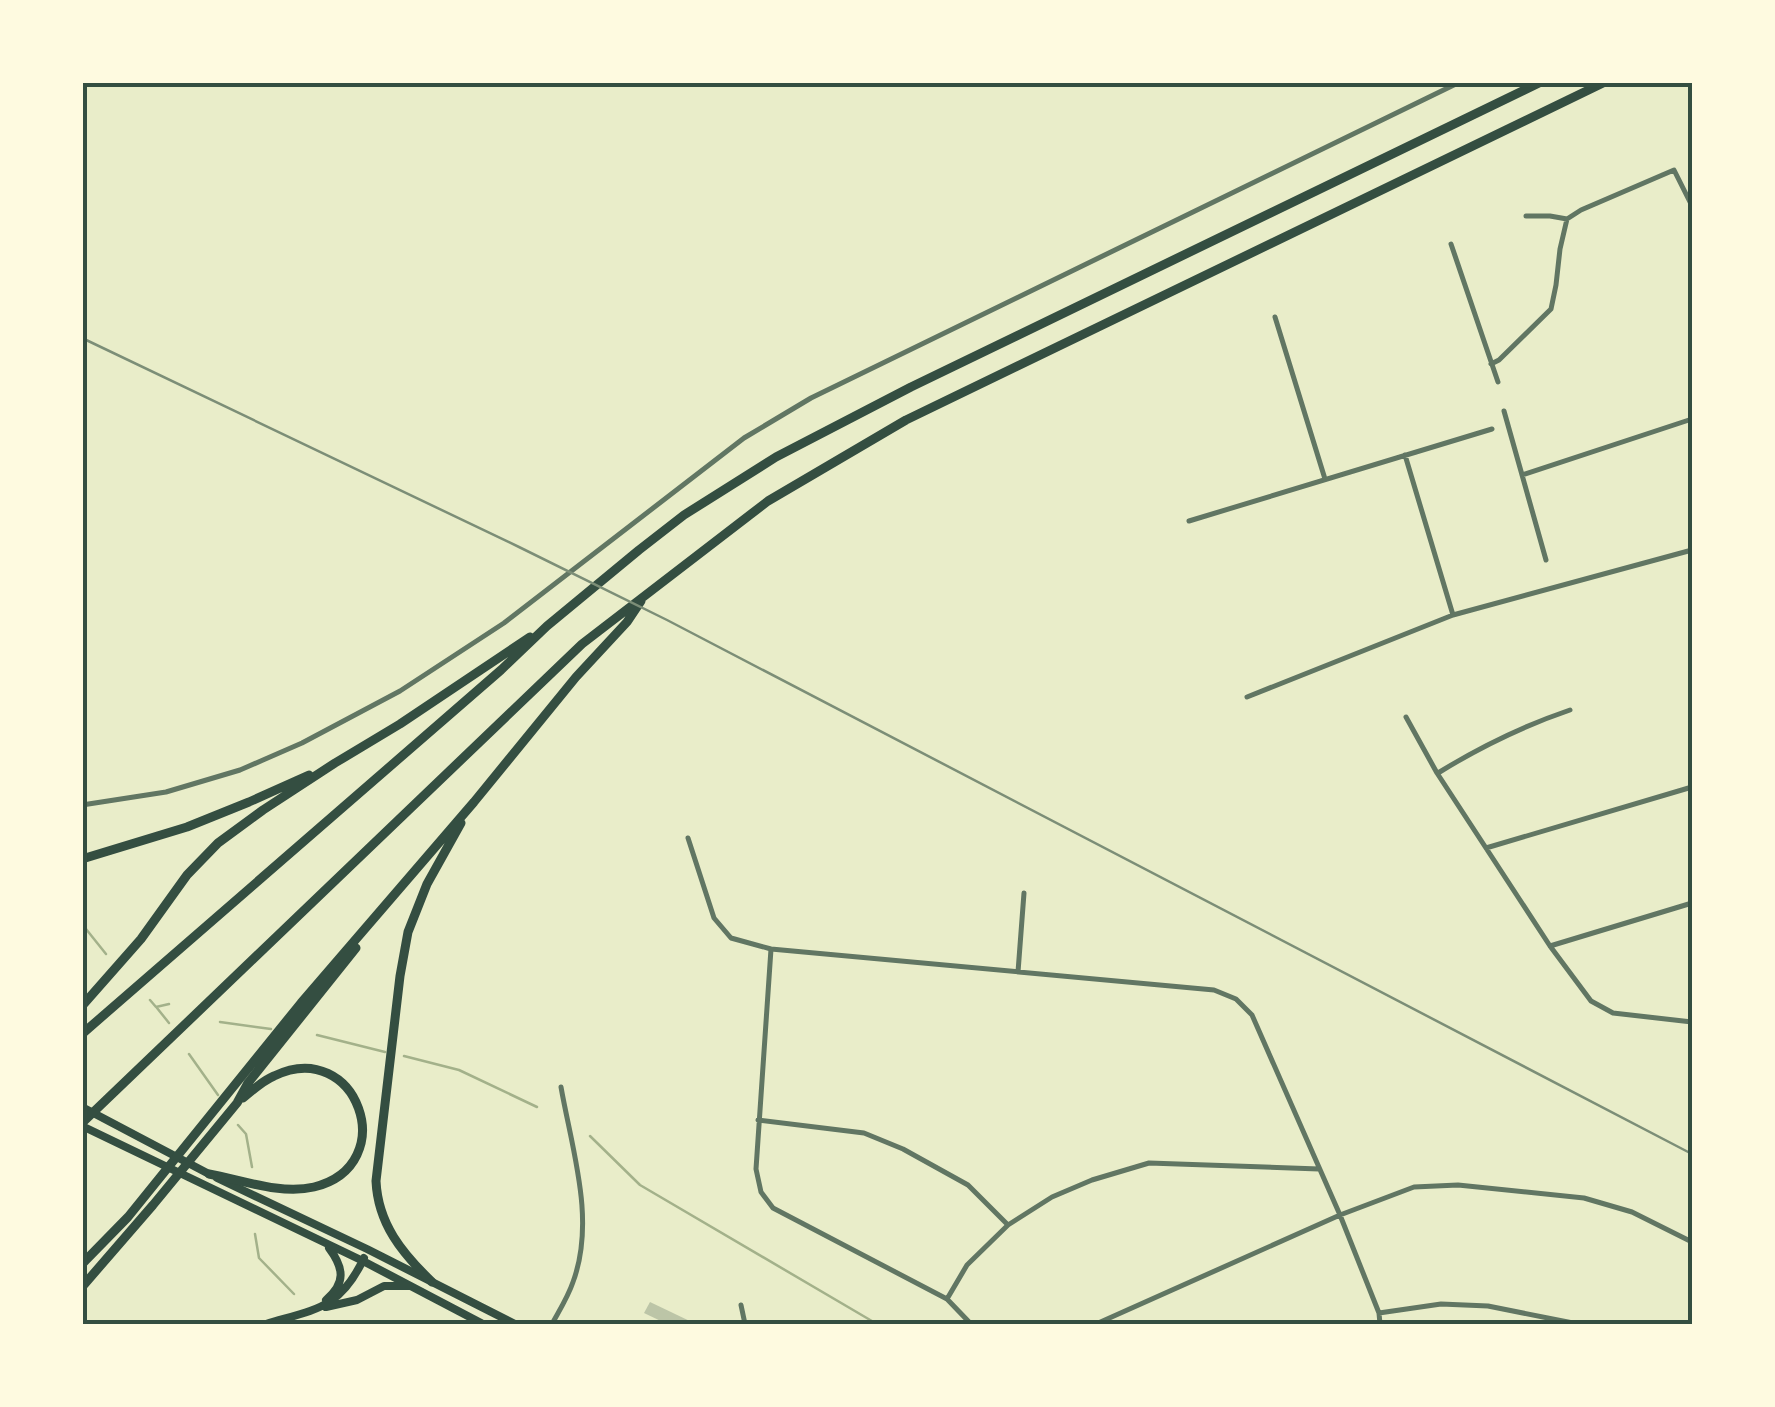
<svg xmlns="http://www.w3.org/2000/svg" width="1775" height="1407" viewBox="0 0 1775 1407" font-family="Commissioner,sans-serif">
	<rect width="100%" height="100%" fill="#e9edc9"/>
	<g fill="none" stroke-linecap="round" stroke-linejoin="round">
		<!-- stream -->
		<path stroke="#a3b18a" stroke-width="2.5" d="M82 924 106 954
			M150 1000 156 1007 169 1004
			M157 1008 169 1023
			M220 1022 271 1029
			M317 1035 385 1052
			M189 1054 218 1095
			M404 1056 459 1070 537 1107
			M238 1125 246 1134 252 1167
			M590 1136 640 1185 877 1324
			M255 1234 259 1258 294 1294"/>
	</g>
	<!-- building -->
	<path fill="#bcc5a7" d="M650 1302 696 1324H667L644 1313Z"/>
	<g fill="none" stroke-linecap="round" stroke-linejoin="round">
		<!-- minor -->
		<path stroke="#617663" stroke-width="5" d="M1526 216H1550L1567 219
			M1451 244 1498 382
			M1275 317 1325 479
			M1491 364 1499 360 1551 309 1556 285 1560 249 1567 219 1581 210 1674 170 1692 206
			M1504 411 1546 560
			M1405 455 1453 615
			M1522 475 1692 419
			M1189 521 1492 429
			M1247 697 1453 615 1692 550
			M1406 717 1437 773 1550 946 1591 1001 1613 1013 1692 1022
			M1438 773C1480 747 1523 726 1570 710
			M82 805 166 792 240 770 302 743 400 691 504 623 744 438 811 398 1460 82
			M688 838 714 918 731 938 771 949 1214 990 1236 999 1252 1015 1340 1215 1379 1313 1380 1324
			M1486 848 1692 787
			M1550 946 1692 903
			M771 949 756 1169 761 1192 773 1208 947 1299 971 1324
			M1018 972 1024 893
			M758 1120 864 1133 903 1149 968 1185 1008 1225
			M947 1299 967 1265 1008 1225 1052 1197 1092 1180 1149 1163 1319 1169
			M741 1305 745 1324
			M1379 1313 1441 1304 1488 1306 1578 1324
			M552 1324C559 1311 568 1297 573 1282 596 1220 572 1150 561 1087
			M1096 1324 1340 1215 1414 1187 1458 1185 1584 1198 1632 1212 1692 1242"/>
		<!-- primary -->
		<path stroke="#344e41" stroke-width="8" d="M82 1126 363 1261 483 1324
			M217 1178 367 1249 515 1324
			M326 1300C346 1283 344 1268 329 1248
			M326 1307 357 1300 384 1286H408
			M266 1324C316 1309 340 1309 364 1258"/>
		<!-- trunk -->
		<path stroke="#344e41" stroke-width="8" d="M82 1107 209 1174"/>
		<!-- motorway -->
		<path stroke="#344e41" stroke-width="9" d="M82 859 187 827 249 802 309 775
			M82 1006 141 939 187 875 218 843 263 810 335 763 400 724 530 637
			M82 1034 501 670 547 626 639 550 684 515 776 457 911 387 1541 82
			M82 1123 582 644 768 501 906 420 1605 82
			M209 1174C242 1180 281 1195 314 1187 403 1165 357 1036 274 1076 262 1081 253 1090 243 1098
			M82 1264 128 1217 301 1003 474 802 576 677 627 622 641 601
			M432 1282C402 1253 378 1224 376 1181L400 976 408 932 427 884 461 823
			M82 1287 153 1205 237 1103 248 1083 356 948"/>
		<!-- rail -->
		<path stroke="#7c8e77" stroke-width="2.5" d="M82 338 519 547 667 620 1692 1154"/>
	</g>
	<!-- border -->
	<rect width="1775" height="1407" fill="none" stroke="#fefae0" stroke-width="170"/>
	<rect x="85" y="85" width="1605" height="1237" fill="none" stroke="#344e41" stroke-width="4"/>
</svg>
